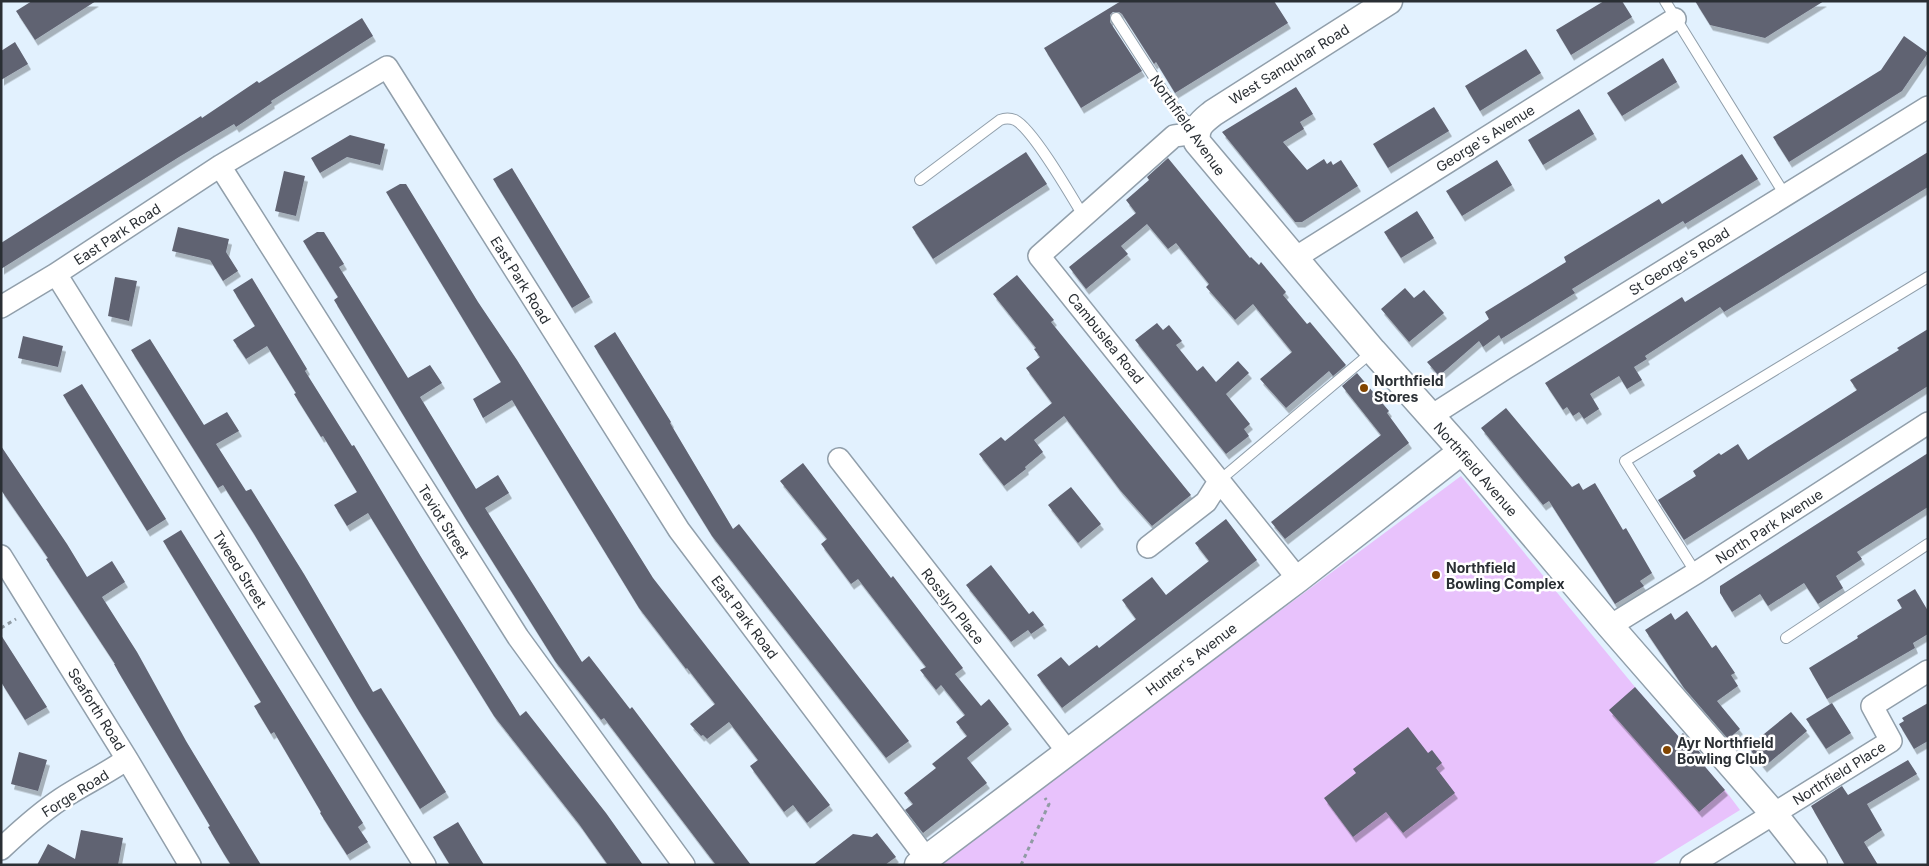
<svg xmlns="http://www.w3.org/2000/svg" width="1929" height="866" viewBox="0 0 1929 866" font-family="Inter,sans-serif">
	<defs>
		<filter id="shadow"><feDropShadow dx="3" dy="5.5" stdDeviation="0" flood-color="#0004"/></filter>
	</defs>
	<rect width="100%" height="100%" fill="#e2f1fe"/>
	<!-- green -->
	<path fill="#e8c2fc" d="M1461 476 1635 687 1725 790 1740 810 1651 865H939Z"/>
	<!-- building -->
	<path fill="#616372" filter="url(#shadow)" d="M32 1H96L35 40 16 11Z
		M1121 1H1274L1288 23 1175 93 1156 62 1154 64 1122 14 1119 12H1113L1110 15V22L1142 71 1081 108 1044 48Z
		M1604 1H1622L1632 17 1571 55 1556 30Z
		M1695 1H1824L1765 38 1710 25Z
		M362 18 373 36 271 101 272 103 236 127 234 124 179 157 1 269V243L201 116 202 118 257 81 259 83Z
		M1904 36 1928 53 1902 91 1789 162 1773 137 1881 70Z
		M15 42 28 64 1 80V51Z
		M1526 49 1541 73 1480 111 1465 86Z
		M1663 58 1677 82 1622 116 1607 93Z
		M1296 87 1313 114 1300 122 1304 129 1283 142 1307 170 1324 159 1327 164 1331 161 1333 165 1341 160 1358 186 1302 222H1295L1222 132Z
		M1434 107 1449 131 1388 168 1373 144Z
		M1579 109 1594 134 1543 165 1528 140Z
		M350 135 385 144 380 165 347 157 320 173 311 158Z
		M1026 152 1047 184 933 259 912 227Z
		M1928 152V187L1724 312 1720 307 1645 356 1647 359 1634 367 1642 380 1627 389 1619 376 1590 394 1599 409 1584 419 1579 412 1573 416 1567 407 1563 410 1545 383 1682 297 1685 302Z
		M1742 154 1758 179 1685 224 1683 221 1572 289 1575 293 1501 339 1499 335 1483 347 1479 341 1439 376 1427 362 1489 319 1485 312 1566 262 1564 257 1659 199 1662 204Z
		M1168 158 1250 258 1251 257 1259 265 1261 262 1286 292 1283 295 1307 324 1310 322 1346 365 1333 376 1329 371 1286 408 1260 379 1292 352 1253 304 1235 320 1206 287 1209 284 1176 243 1168 249 1147 224 1121 246 1128 254 1086 289 1069 267 1136 213 1126 200 1149 180 1147 177Z
		M1497 160 1512 185 1462 216 1446 191Z
		M512 168 590 297 572 308 493 179Z
		M284 171 305 176 296 216 275 211Z
		M400 184H406L478 302 517 360 653 578 830 805 807 823 793 805 784 812 778 804 750 766 758 760 729 722 707 739 703 735 701 736 690 724 715 704 687 668 686 669 639 608 512 400 483 418 473 399 501 382 386 192Z
		M1417 211 1434 238 1401 258 1384 232Z
		M178 227 229 239 226 252 238 271 223 281 210 260 172 251Z
		M317 232H324L344 264 339 267 408 378 430 365 442 383 420 397 476 489 498 475 509 493 485 508 582 662 589 656 630 709 632 707 751 865H716L604 718 601 720 555 661 467 521 334 300 338 297 303 241Z
		M1017 275 1054 320 1051 322 1191 495 1152 526 1120 490 1064 416 1034 440 1043 452 1025 467 1026 469 1004 486 979 454 1001 437 1005 441 1052 403 1026 368 1040 357 1034 349 1036 348 993 294Z
		M115 277 137 281 129 321 108 316Z
		M252 278 307 369 305 371 352 446 354 445 421 557 520 716 526 711 606 813 643 865H608L579 824 494 716 368 513 347 526 334 505 357 492 323 436 321 437 294 394 296 393 267 346 246 359 233 340 255 326 233 290Z
		M1405 288 1414 298 1424 290 1444 313 1409 342 1381 309Z
		M1157 323 1163 330 1169 325 1182 341 1176 345 1197 371 1203 366 1216 382 1238 361 1249 373 1226 394 1250 424 1244 429 1249 436 1226 454 1135 340Z
		M1928 329V386L1684 540 1658 500 1696 476 1693 471 1719 453 1721 455 1738 444 1748 460 1766 448 1857 390 1850 380 1899 350 1897 348Z
		M615 332 671 422 670 423 733 529 739 524 909 741 886 758 712 536 594 346Z
		M23 336 63 346 58 367 18 358Z
		M150 339 204 425 227 412 239 431 216 444 246 491 251 489 304 574 373 692 381 688 446 792 420 809 357 708 254 534 223 485 218 488 131 350Z
		M1357 373 1389 411 1387 413 1409 443 1285 539 1271 522 1381 435 1342 386Z
		M82 384 166 519 147 531 63 395Z
		M1506 408 1572 487 1579 483 1583 490 1595 483 1623 530 1626 528 1652 573 1640 581 1644 586 1615 604 1549 501 1543 505 1481 428Z
		M1 446 67 544 87 577 112 561 125 582 102 597 137 652 186 741 261 865H231L224 854 208 827 210 826 119 673 114 664H115L46 559 48 558 1 490Z
		M1928 453V507L1857 552 1862 559 1836 576 1843 588 1818 604 1804 583 1768 606 1760 594 1732 612 1720 593V586Z
		M803 463 891 578 893 576 963 668 955 674 981 706 989 699 1009 724 967 758 987 783 923 833 905 810 913 804 904 793 936 768 932 764 967 736 956 722 965 715 941 685 936 690 920 670 926 667 858 579 851 584 821 544 827 539 780 481Z
		M1071 487 1101 524 1078 543 1048 505Z
		M1226 519 1257 560 1062 708 1037 675 1061 657 1069 666 1097 645 1099 648 1136 619 1122 600 1152 577 1166 595 1209 561 1195 543Z
		M181 530 363 823 358 827 368 842 347 855 320 813 321 812 274 732 271 734 254 706 261 702 163 541Z
		M991 565 1029 614 1033 611 1044 625 1031 634 1028 630 1011 642 966 585Z
		M1915 589 1928 611V634L1913 643 1915 648 1827 699 1809 668 1858 638 1857 636 1902 608 1897 600Z
		M1687 611 1712 648 1716 645 1735 673 1731 675 1738 686 1717 701 1740 729 1728 739 1684 688 1645 630 1671 613 1675 620Z
		M1 635 47 707 25 720 1 682Z
		M1635 687 1679 737 1683 733 1705 758 1701 762 1725 790 1699 812 1609 710Z
		M1832 703 1851 733 1826 749 1806 719Z
		M1928 703V741L1914 749 1899 724 1904 721 1902 718Z
		M1791 712 1807 731 1764 767 1748 747Z
		M1408 727 1428 753 1432 750 1442 763 1436 768 1455 793 1403 833 1386 812 1353 837 1324 798 1356 773 1353 769Z
		M19 752 47 760 38 791 11 784Z
		M1908 760 1917 774 1867 804 1882 830 1864 842 1878 865H1845L1811 806 1842 786 1848 795Z
		M458 822 473 847 484 865H450L433 837Z
		M81 830 123 838 118 865H37L48 844 75 859Z
		M877 833 896 857 885 865H813L853 834 872 837Z"/>
	<g fill="none" stroke-linecap="round" stroke-linejoin="round">
		<!-- service casing -->
		<g stroke="#919fab" stroke-width="12">
			<path id="service" d="M1665 1 1785 195
				M1116 18 1170 102 1195 132
				M920 180 1000 120C1005 118 1010 118 1015 120 1033 129 1072 197 1084 217
				M1220 480 1372 352
				M1696 573 1625 461 1928 277
				M1786 638 1928 544"/>
		</g>
		<!-- minor casing -->
		<g stroke="#919fab" stroke-width="24">
			<path id="minor" d="M1196 133 1174 136 1039 256 1298 579
				M220 166 518 637 684 865
				M1295 258 1675 19
				M56 274 425 865
				M1 307 56 274 220 166 387 67 679 530 926 858
				M1431 416 1506 368 1928 107
				M839 459 1068 752
				M1148 547 1206 502 1220 480
				M1 556 127 759 190 865
				M1610 626 1696 573 1928 423
				M1 849C20 831 40 813 61 799 82 785 106 774 127 759
				M1691 865 1891 741 1872 706 1928 671"/>
		</g>
		<!-- tertiary casing -->
		<g stroke="#919fab" stroke-width="29">
			<path id="tertiary" d="M1389 1 1213 113C1202 122 1195 126 1197 142L1373 351 1462 451 1610 626 1773 813 1814 865
				M918 865 1298 579 1462 451"/>
		</g>
		<!-- path -->
		<path stroke="#909ba4" stroke-width="3" stroke-dasharray="4 4" stroke-linecap="butt" d="M1 628 16 619
			M1021 865 1049 804 1045 798"/>
		<!-- service -->
		<use href="#service" stroke="#fff" stroke-width="10"/>
		<!-- minor -->
		<use href="#minor" stroke="#fff" stroke-width="21"/>
		<!-- tertiary -->
		<use href="#tertiary" stroke="#fff" stroke-width="26"/>
	</g>
	<!-- markers -->
	<g fill="#824500" stroke="#fff" stroke-width="2">
		<circle cx="1364" cy="388" r="5"/>
		<circle cx="1436" cy="575" r="5"/>
		<circle cx="1667" cy="750" r="5"/>
	</g>
	<g text-anchor="middle" dominant-baseline="central" stroke-width="5" stroke-linejoin="round" paint-order="stroke">
		<!-- street labels -->
		<g font-size="14" fill="#2a2f34" stroke="#fff">
			<text transform="translate(1289 64) rotate(-32)">West Sanquhar Road</text>
			<text transform="translate(1188 125) rotate(55)">Northfield Avenue</text>
			<text transform="translate(1485 138) rotate(-32)">George's Avenue</text>
			<text transform="translate(117 234) rotate(-33)">East Park Road</text>
			<text transform="translate(1679 261) rotate(-32)">St George's Road</text>
			<text transform="translate(521 280) rotate(58)">East Park Road</text>
			<text transform="translate(1106 338) rotate(51)">Cambuslea Road</text>
			<text transform="translate(1476 469) rotate(49)">Northfield Avenue</text>
			<text transform="translate(444 521) rotate(58)">Teviot Street</text>
			<text transform="translate(1769 526) rotate(-33)">North Park Avenue</text>
			<text transform="translate(240 569) rotate(58)">Tweed Street</text>
			<text transform="translate(953 606) rotate(52)">Rosslyn Place</text>
			<text transform="translate(745 617) rotate(53)">East Park Road</text>
			<text transform="translate(1191 659) rotate(-37)">Hunter's Avenue</text>
			<text transform="translate(97 709) rotate(58)">Seaforth Road</text>
			<text transform="translate(1839 773) rotate(-32)">Northfield Place</text>
			<text transform="translate(75 793) rotate(-32)">Forge Road</text>
		</g>
		<!-- poi labels -->
		<g font-size="14" font-weight="bold" fill="#2a2f34" stroke="#fff" text-anchor="start">
			<text x="1374" y="380">Northfield<tspan x="1374" dy="16">Stores</tspan></text>
			<text x="1446" y="567">Northfield<tspan x="1446" dy="16">Bowling Complex</tspan></text>
			<text x="1677" y="742">Ayr Northfield<tspan x="1677" dy="16">Bowling Club</tspan></text>
		</g>
	</g>
	<!-- border -->
	<rect width="1929" height="866" fill="none" stroke="#2a2f34" stroke-width="5"/>
</svg>
